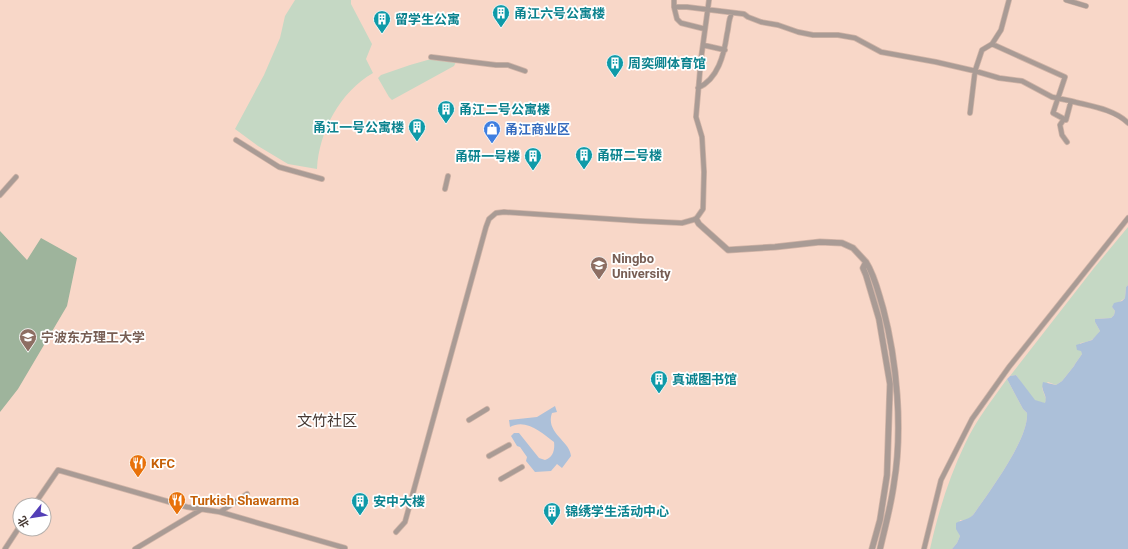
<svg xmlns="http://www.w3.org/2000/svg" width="1128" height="549" viewBox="0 0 1128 549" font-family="Roboto,'Noto Sans SC',sans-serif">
	<rect width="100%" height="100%" fill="#f8d7c8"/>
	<!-- green -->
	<path fill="#c5d8c4" d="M295 0H351V4L372 44 366 59 373 73C340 92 319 131 317 169L288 164 258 146 235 129 264 75 280 38 285 16Z
		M431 59 456 62 454 66 392 100 389 97 378 78 381 75 410 65Z
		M1128 227V285L1126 287 1125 298 1112 307 1115 311 1114 315 1111 318 1095 319V322L1100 331C1094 339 1091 342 1080 343L1082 354 1075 364 1074 366 1062 381 1056 385 1048 382 1042 388 1046 399 1045 404C1042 402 1039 402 1036 401 1027 397 1022 382 1016 375L1010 376 1094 268Z
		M1007 379 1023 409 1027 413C1029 439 989 492 973 515L968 520H960L957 529 960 536 957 543 952 549H930C938 513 949 477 965 444 976 420 992 400 1007 379Z"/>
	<!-- forest -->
	<path fill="#9eb49c" d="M0 231 27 260 41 238 77 258 67 306 18 389 0 412Z"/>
	<!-- water -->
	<path fill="#acc0d9" d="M1128 285V549H952L957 543 960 536 956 529V523C963 519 966 521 973 515 989 492 1029 439 1027 413L1023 409 1007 379 1010 376 1016 375 1035 400 1045 403C1048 394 1040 392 1043 382L1056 385 1062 381 1074 366 1075 364 1082 354 1081 351 1077 350 1076 345 1092 340 1100 331 1095 322V319L1111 318 1114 315 1115 311 1112 307 1114 303 1122 301 1125 298 1126 287Z
		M555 406 557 412 552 413C545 433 570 441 571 456L562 468 557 464 551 471 535 472 526 461 527 457 520 447 517 446 511 436 514 433H519L539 458 545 460C553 457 555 450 554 442 542 433 526 418 510 427L509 420 537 417Z"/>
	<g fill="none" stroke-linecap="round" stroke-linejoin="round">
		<!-- minor casing -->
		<g stroke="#d1b4a7" stroke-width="6">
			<path id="minor" d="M674 0V7H687L744 14 748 17 761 22 778 25 798 32 813 35H838L855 38 881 52 936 62 975 71 999 78 1022 81 1052 97 1071 101 1066 120 1053 113 1065 77 992 44
				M1066 0 1086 6
				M674 7 677 19 681 23 705 29
				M703 45 725 50
				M431 57 496 65H508L525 71
				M698 88C718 79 724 55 727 34 729 27 728 20 732 13
				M1071 101C1090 106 1114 109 1128 123
				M970 113 975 71 982 50 992 44 1001 30 1009 0
				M1064 119 1060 125 1062 135 1067 142
				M236 140 279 167 322 179
				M445 189 448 176
				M0 195 16 177
				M469 420 487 409
				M489 456 509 445
				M501 479 522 467
				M247 494 220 512 345 548
				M34 505 58 470 187 507 220 512
				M396 532 405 522 486 227 489 219 496 213 504 212 640 221 682 223 696 219 703 209 704 172 702 137 696 117 701 59 709 0
				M5 549 20 526
				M135 549 202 509
				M924 549 941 480 972 419 1009 367 1128 218"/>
		</g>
		<!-- tertiary casing -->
		<g stroke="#d1b4a7" stroke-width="7">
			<path id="tertiary" d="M696 219 699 224 728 250 775 247 820 242 842 243 853 248 866 262
				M872 549 880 520 887 475 890 384 879 319 866 275 863 268 866 262C875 276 878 292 883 308 897 361 903 429 894 483 891 506 885 527 880 549"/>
		</g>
		<!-- minor -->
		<use href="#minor" stroke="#a99b95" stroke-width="4.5"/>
		<!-- tertiary -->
		<use href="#tertiary" stroke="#a99b95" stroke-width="5.5"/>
	</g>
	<!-- icons -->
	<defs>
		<g id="building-pin" transform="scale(0.9)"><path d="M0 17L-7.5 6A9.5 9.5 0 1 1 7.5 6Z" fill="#0f9aa8" stroke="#fff"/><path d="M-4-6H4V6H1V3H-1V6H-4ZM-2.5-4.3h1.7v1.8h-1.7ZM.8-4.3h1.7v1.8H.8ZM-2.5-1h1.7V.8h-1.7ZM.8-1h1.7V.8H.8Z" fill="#fff"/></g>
		<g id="shop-pin" transform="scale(0.9)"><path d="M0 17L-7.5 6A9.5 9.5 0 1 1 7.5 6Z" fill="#3f7fe0" stroke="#fff"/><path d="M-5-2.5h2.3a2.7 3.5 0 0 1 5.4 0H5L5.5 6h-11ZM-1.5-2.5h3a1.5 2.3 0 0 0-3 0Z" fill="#fff"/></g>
		<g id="university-pin" transform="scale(0.9)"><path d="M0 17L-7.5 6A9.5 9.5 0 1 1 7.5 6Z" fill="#8d6e63" stroke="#fff"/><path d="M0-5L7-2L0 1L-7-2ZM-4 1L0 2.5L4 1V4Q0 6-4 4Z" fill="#fff"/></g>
		<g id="restaurant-pin" transform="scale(0.9)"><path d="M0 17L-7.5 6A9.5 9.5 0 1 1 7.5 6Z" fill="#e8710a" stroke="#fff"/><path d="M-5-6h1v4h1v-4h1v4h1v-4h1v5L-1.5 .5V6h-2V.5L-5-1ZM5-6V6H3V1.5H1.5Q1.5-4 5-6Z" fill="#fff"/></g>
	</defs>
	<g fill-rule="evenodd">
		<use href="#building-pin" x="501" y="13"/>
		<use href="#building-pin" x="382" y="19"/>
		<use href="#building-pin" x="615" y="63"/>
		<use href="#building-pin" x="446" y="109"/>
		<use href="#building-pin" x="417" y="127"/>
		<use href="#shop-pin" x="492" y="129"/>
		<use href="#building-pin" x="584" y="155"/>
		<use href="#building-pin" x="533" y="156"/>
		<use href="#university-pin" x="599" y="265"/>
		<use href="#university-pin" x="28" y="337"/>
		<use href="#building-pin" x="659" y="379"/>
		<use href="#restaurant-pin" x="138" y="463"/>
		<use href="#restaurant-pin" x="177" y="500"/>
		<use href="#building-pin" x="360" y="501"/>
		<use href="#building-pin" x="552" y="511"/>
	</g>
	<g text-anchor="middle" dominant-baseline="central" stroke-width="3.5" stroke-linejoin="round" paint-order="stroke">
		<!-- culture labels -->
		<g font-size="13" font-weight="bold" fill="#0d838f" stroke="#fff" text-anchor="start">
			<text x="514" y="13">甬江六号公寓楼</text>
			<text x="395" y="19">留学生公寓</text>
			<text x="628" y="63">周奕卿体育馆</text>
			<text x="459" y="109">甬江二号公寓楼</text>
			<text x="404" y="127" text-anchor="end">甬江一号公寓楼</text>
			<text x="597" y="155">甬研二号楼</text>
			<text x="520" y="156" text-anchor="end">甬研一号楼</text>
			<text x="672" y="379">真诚图书馆</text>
			<text x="373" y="501">安中大楼</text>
			<text x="565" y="511">锦绣学生活动中心</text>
		</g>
		<!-- shop labels -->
		<g font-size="13" font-weight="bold" fill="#366cbe" stroke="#fff" text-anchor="start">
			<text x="505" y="129">甬江商业区</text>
		</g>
		<!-- education labels -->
		<g font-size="13" font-weight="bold" fill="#785e54" stroke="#fff" text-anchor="start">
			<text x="612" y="258">Ningbo<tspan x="612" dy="15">University</tspan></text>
			<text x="41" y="337">宁波东方理工大学</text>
		</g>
		<!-- food labels -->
		<g font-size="13" font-weight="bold" fill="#c56008" stroke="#fff" text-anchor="start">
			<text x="151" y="463">KFC</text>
			<text x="190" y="500">Turkish Shawarma</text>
		</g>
		<!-- quarter labels -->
		<g font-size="15" fill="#463933" stroke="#fff">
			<text x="327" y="421">文竹社区</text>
		</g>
	</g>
	<!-- north arrow -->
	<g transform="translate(32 517) rotate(240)"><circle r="19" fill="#ffffff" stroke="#b5b0ad"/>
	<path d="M0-3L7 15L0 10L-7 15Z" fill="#533fb7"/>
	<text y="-6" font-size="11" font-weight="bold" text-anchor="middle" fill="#463933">北</text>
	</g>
</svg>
